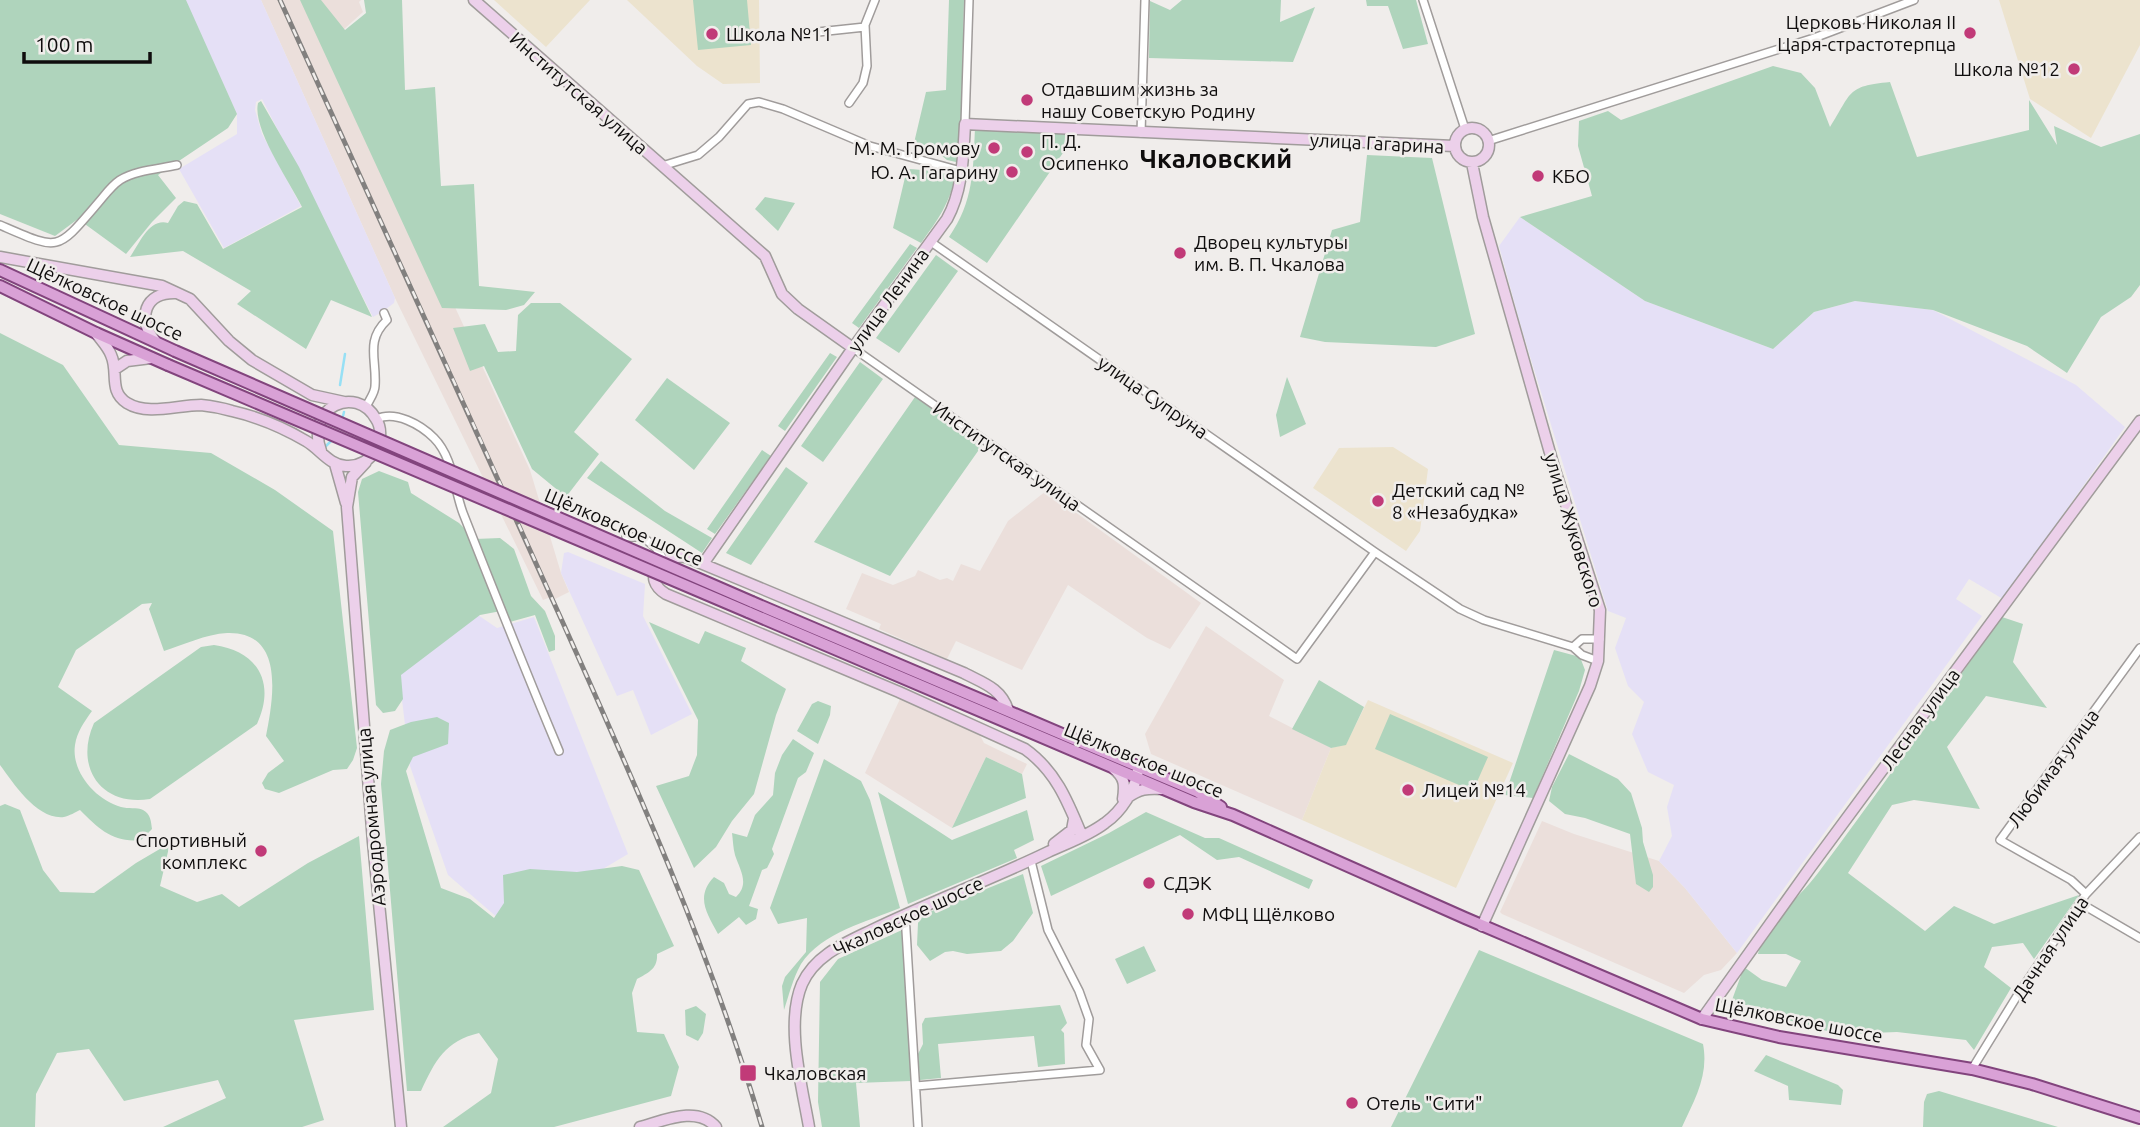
<svg xmlns="http://www.w3.org/2000/svg" width="2140" height="1127" viewBox="0 0 2140 1127" font-family="Ubuntu,sans-serif">
	<rect width="100%" height="100%" fill="#f0edeb"/>
	<!-- built -->
	<path fill="#ebdfdb" d="M261 0H361L359 2 363 12 332 40 530 470 561 573 569 592 555 599 553 596 543 600 395 298Z
		M1046 491 1201 603 1170 649 1147 638 1068 585 1022 670 956 641 947 659 879 629 881 624 846 609 862 573 893 585 915 576 918 570 940 580 947 578 953 581 961 564 980 571 1008 521Z
		M1206 626 1284 680 1269 716 1331 748 1302 820 1151 754 1145 734Z
		M900 699 980 735 984 743 1027 764 1022 774 986 757 952 828 865 773Z
		M1542 821 1574 834 1659 861 1685 888 1737 953 1721 970 1704 975 1684 993 1502 914 1500 912Z"/>
	<!-- industrial -->
	<path fill="#e5e0f6" d="M185 0H261L395 298 394 303 382 312 373 317 262 99 256 102 255 110 262 134 301 206 224 248 179 169 237 134V114Z
		M1520 217 1645 301 1773 349 1814 312 1855 301 1933 310 2076 385 2125 427 2003 599 1969 579 1956 599 1982 616 1737 953 1685 888 1659 861 1672 836 1667 807 1674 785 1648 772 1632 734 1644 702 1628 686 1615 648 1626 618 1608 611 1522 330 1499 246Z
		M568 552 645 584 643 616 692 714 651 735 633 690 617 696 561 573 564 553Z
		M478 615 497 628 534 617 628 854 586 879 499 919 448 875 410 766 399 675Z"/>
	<!-- education -->
	<path fill="#ece3ce" d="M494 0H590L546 47Z
		M627 0H759L760 83 723 84 697 66Z
		M1999 0H2140V45L2091 138 2030 99Z
		M1393 447 1428 469 1420 531 1406 551 1313 488 1339 448Z
		M1368 700 1513 763 1456 888 1302 820 1331 748 1346 744Z"/>
	<!-- green -->
	<path fill="#afd4bc" d="M0 0H186L237 114 228 128 158 175 176 198 152 222 126 254 78 219 55 236 0 214Z
		M300 0H321L345 30 366 13 364 0H402L405 90 435 87 441 186 474 184 479 286 535 292 524 305 506 310 442 308Z
		M693 0H747L751 45 698 50Z
		M949 0H964L961 124 956 162 947 160 935 150 914 143 926 92 946 90Z
		M1182 0H1281L1280 22 1315 7 1293 62 1149 58 1150 1 1170 10Z
		M1366 0H1416L1428 44 1403 49 1388 6H1367Z
		M1773 66 1801 73 1815 88 1830 127C1852 93 1846 86 1890 82L1917 157 2029 130V100L2057 145 2054 126 2101 147 2140 134V285L2131 297 2101 317 2067 373 2027 346 1933 310 1855 301 1814 312 1773 349 1645 301 1520 217 1592 196 1578 146 1579 121 1608 111 1621 120Z
		M261 101 299 167 372 317 331 300 306 349 237 304 251 291 183 251 130 257C140 243 149 218 168 223L178 206 184 201 197 204 223 249 302 207C290 182 252 129 258 103Z
		M975 128 1076 134 987 263 949 237C974 201 973 170 975 128Z
		M1367 155 1432 158 1475 334 1436 347 1325 342 1300 337 1332 230 1360 222Z
		M907 169C924 169 938 173 955 175 951 202 937 221 921 243L893 228Z
		M765 197 795 203 778 231 755 209Z
		M910 244 917 248 859 328 852 323Z
		M936 255 958 271 899 353 876 338Z
		M531 303H560L632 359 574 432 599 454 566 497 532 469 484 366 470 371 453 328 485 324 498 352 516 351 518 315Z
		M0 333 63 365 119 445 211 453 275 490 333 531 357 748 353 760 347 769 333 770 279 793 265 789 262 783 268 773 284 761 266 736C273 700 286 631 227 633 206 634 183 645 164 651L149 609 152 603 142 604 76 650 58 687 92 711C84 722 77 732 75 745 71 772 96 800 121 807 128 809 137 807 143 810 151 814 151 822 152 829L141 840C113 843 99 829 80 810 76 812 69 816 64 817 37 820 14 784 0 765Z
		M830 353 837 357 785 431 778 426Z
		M860 362 883 379 823 462 801 446Z
		M1287 377 1306 424 1280 437 1276 415Z
		M667 378 730 423 694 470 635 420Z
		M915 397 983 444 890 576 814 542Z
		M762 450 771 456 715 534 707 529Z
		M601 461 665 511 712 538 702 553 587 478Z
		M786 467 808 483 751 565 726 553Z
		M379 471 408 482 411 493 459 523 475 539 500 538 514 549 531 596 545 611 555 636V650L549 652 535 615 506 623 501 611 480 615 401 675 403 699 395 711 383 713 376 705 358 492 362 479Z
		M2002 617 2023 624 2013 662 2047 708 1986 696 1947 747 1980 809 1914 800 1892 805 1848 873 1925 931 1954 906 1994 924 2079 895 2034 959 2023 943 1992 947 1984 967 2011 988 1974 1050 1966 1040 1897 1032 1845 1034 1811 1028 1732 1000 1744 967 1762 980 1786 987 1801 961 1786 954H1758C1763 927 1801 896 1818 873 1881 789 1941 702 2002 617Z
		M649 622 699 644 705 631 746 648 741 661 786 689 776 715 754 794 732 821 716 847 694 868 656 786 689 776 697 755 698 720Z
		M214 645C258 651 276 683 257 724L150 799C101 807 74 767 94 723L201 647Z
		M1554 650 1580 657 1585 670 1579 691 1533 798 1505 795Z
		M1319 680 1364 707 1346 745 1331 748 1292 729Z
		M818 701 831 706 830 715 818 744 797 731 812 704Z
		M1390 714 1488 757 1473 791 1375 749Z
		M437 717 449 723 448 744 413 757 406 771 441 888 470 899 494 918 504 903 503 875 530 869 577 872 622 866 639 870 674 946 657 954C658 969 648 973 637 979L632 993 637 1032 664 1034 679 1067 671 1096 554 1127H443L491 1093 498 1059 479 1033C445 1041 435 1061 421 1091H407L381 784 384 751 390 730 411 722Z
		M793 739 814 753 806 772 798 778 772 849 774 854 767 868 762 870 749 906 758 909 756 919 746 925 739 917 718 934C707 913 695 897 714 877L724 883 729 894 736 897C750 884 740 870 735 855 733 848 733 840 732 833L747 837 755 815 773 795 775 773 782 755Z
		M1569 754 1618 779 1631 793 1642 828 1643 842 1653 875V887L1649 892 1636 884 1630 834 1585 818 1565 814 1549 801 1552 787Z
		M986 757 1022 774 1026 798 952 828Z
		M824 759 861 781 870 800 900 908C867 922 822 932 801 964 793 978 789 995 784 1010L782 986 785 977 806 952 807 918 778 924 770 908Z
		M878 792 952 840 1027 810 1034 840 1014 850 1017 858 908 904Z
		M5 804 20 810 43 870 60 892 94 893 136 863 170 843 160 886 197 902 222 894 239 907 308 863 359 836 374 1010 294 1020 324 1120 302 1127H163L226 1098 218 1080 124 1101 89 1049 57 1053 36 1094 35 1127H0V806Z
		M1146 812 1205 838H1219L1313 880 1309 889 1239 857 1217 860 1180 835 1051 896 1041 866 1109 833Z
		M1023 874 1033 913 1013 941 1001 951 967 954 953 951 945 952 930 961 917 945 918 923 922 915Z
		M902 930 911 1081 856 1083 860 1127H822L818 1102 820 982 838 959Z
		M1144 946 1156 971 1127 984 1115 959Z
		M1479 950 1703 1044C1709 1075 1695 1099 1682 1127H1391Z
		M1060 1005 1067 1023 1061 1030 1064 1033 1065 1064 1038 1067 1034 1036 938 1044 941 1078 920 1080 918 1054 923 1044 922 1024 925 1018Z
		M696 1006 706 1014 703 1033 698 1041 686 1035 685 1010Z
		M1766 1055 1838 1085 1843 1090 1841 1105 1789 1100 1788 1086 1754 1071Z
		M1939 1091 2058 1127H1923L1924 1102 1927 1094Z"/>
	<g fill="none" stroke-linecap="round" stroke-linejoin="round">
		<!-- stream -->
		<path stroke="#97e0f5" stroke-width="2.5" d="M340 385 345 354
			M342 420 344 412
			M324 448 334 438"/>
		<!-- street casing -->
		<g stroke="#a09c9b" stroke-width="10">
			<path id="street" d="M1423 0 1465 129
				M818 32 865 27
				M849 103 863 83 867 66 865 25 875 0
				M965 124 969 0
				M1141 133 1145 0
				M1488 141 1814 38 1914 0
				M662 166 698 155 719 137 748 104 759 102 783 109 870 146 961 171
				M0 225C60 251 56 252 98 203 105 195 111 186 120 180 136 170 159 169 177 165
				M931 242 1375 552 1460 609 1484 620 1573 647 1582 655 1598 661
				M853 348 1297 659 1375 552
				M366 407C369 400 375 393 375 386 377 359 365 341 387 320L384 313
				M377 419C395 410 421 425 434 438 453 457 454 489 463 513 494 592 526 672 559 751
				M626 537H643L656 548 664 560
				M1573 647 1582 639H1600
				M2086 894 2071 880 2000 840 2140 648
				M2080 903 2140 938
				M905 914 918 1127
				M1972 1069 2017 996 2086 894 2140 837
				M916 1086 1100 1070 1086 1045 1089 1019 1079 991 1048 930 1031 861"/>
		</g>
		<!-- secondary casing -->
		<g stroke="#a09c9b" stroke-width="13">
			<path id="secondary" d="M474 0 765 256 782 294 798 309 853 348
				M1455 145a17 17 0 1 1 34 0a17 17 0 1 1-34 0Z
				M1472 163 1483 217 1514 326 1554 467 1600 610 1598 661 1590 686 1482 926
				M0 257 162 286 190 299 229 341 252 360 312 395 344 402
				M96 333C101 340 108 347 111 355 119 372 108 391 127 403 148 416 177 405 201 405 211 406 222 408 232 411 258 417 284 428 306 441 320 449 329 465 346 466 358 467 371 460 376 449 381 440 382 428 376 419 356 384 305 407 321 451
				M155 341C137 319 144 292 176 293
				M115 369 127 361 151 358
				M366 462 352 477 347 507 373 842 401 1127
				M335 464 346 503
				M703 564 853 348 947 219C963 190 963 157 965 124L1454 146
				M1008 710C1001 688 983 683 964 673L686 557C661 554 640 578 666 594L899 692 1025 749C1056 771 1068 802 1082 836
				M1114 769C1125 778 1125 785 1123 799
				M1127 798C1139 789 1147 788 1162 789
				M1054 844 1072 830 1074 819
				M1702 1019 1810 868 2140 421
				M640 1127C663 1121 697 1105 716 1127
				M809 1127C802 1086 785 1024 802 984 815 955 845 943 872 930 930 902 990 880 1048 852 1067 843 1088 836 1105 823 1121 812 1136 789 1138 770"/>
		</g>
		<!-- primary casing -->
		<g stroke="#82447d" stroke-width="14">
			<path id="primary" d="M0 270 175 351
				M0 286 96 333 168 365
				M752 602 1198 792 1221 807
				M748 612 1194 802 1233 815 1465 918 1702 1019 1779 1037 1972 1069 2032 1084 2140 1118"/>
		</g>
		<!-- street -->
		<use href="#street" stroke="#fff" stroke-width="7"/>
		<!-- secondary -->
		<use href="#secondary" stroke="#ecd0ea" stroke-width="10"/>
		<!-- primary -->
		<use href="#primary" stroke="#d9a1d6" stroke-width="10"/>
		<!-- rail casing -->
		<g stroke="#82807f" stroke-width="5">
			<path id="rail" d="M280 0C374 208 470 415 563 623 637 788 711 953 762 1127"/>
		</g>
		<!-- rail -->
		<use href="#rail" stroke="#f0edeb" stroke-width="2.5" stroke-dasharray="8" stroke-linecap="butt"/>
		<!-- primary-bridge casing -->
		<g stroke="#82447d" stroke-width="14" stroke-linecap="butt">
			<path id="primary-bridge" d="M175 351 752 602
				M168 365 748 612"/>
		</g>
		<!-- primary-bridge -->
		<use href="#primary-bridge" stroke="#d9a1d6" stroke-width="10"/>
	</g>
	<!-- markers -->
	<g fill="#c13a78" stroke="#f0edeb" stroke-width="2.5">
		<circle cx="1970" cy="33" r="7"/>
		<circle cx="712" cy="34" r="7"/>
		<circle cx="2074" cy="69" r="7"/>
		<circle cx="1027" cy="100" r="7"/>
		<circle cx="994" cy="148" r="7"/>
		<circle cx="1027" cy="152" r="7"/>
		<circle cx="1012" cy="172" r="7"/>
		<circle cx="1538" cy="176" r="7"/>
		<circle cx="1180" cy="253" r="7"/>
		<circle cx="1378" cy="501" r="7"/>
		<circle cx="1408" cy="790" r="7"/>
		<circle cx="261" cy="851" r="7"/>
		<circle cx="1149" cy="883" r="7"/>
		<circle cx="1188" cy="914" r="7"/>
		<rect x="739" y="1064" width="18" height="18" rx="3.5"/>
		<circle cx="1352" cy="1103" r="7"/>
	</g>
	<g text-anchor="middle" dominant-baseline="central" stroke-width="5" stroke-linejoin="round" paint-order="stroke">
		<!-- poi labels -->
		<g font-size="19" fill="#0f0d0d" stroke="#f0edeb" text-anchor="start">
			<text x="1956" y="22" text-anchor="end">Церковь Николая II<tspan x="1956" dy="22">Царя-страстотерпца</tspan></text>
			<text x="726" y="34">Школа №11</text>
			<text x="2060" y="69" text-anchor="end">Школа №12</text>
			<text x="1041" y="89">Отдавшим жизнь за<tspan x="1041" dy="22">нашу Советскую Родину</tspan></text>
			<text x="1041" y="141">П. Д.<tspan x="1041" dy="22">Осипенко</tspan></text>
			<text x="980" y="148" text-anchor="end">М. М. Громову</text>
			<text x="998" y="172" text-anchor="end">Ю. А. Гагарину</text>
			<text x="1552" y="176">КБО</text>
			<text x="1194" y="242">Дворец культуры<tspan x="1194" dy="22">им. В. П. Чкалова</tspan></text>
			<text x="1392" y="490">Детский сад №<tspan x="1392" dy="22">8 «Незабудка»</tspan></text>
			<text x="1422" y="790">Лицей №14</text>
			<text x="247" y="840" text-anchor="end">Спортивный<tspan x="247" dy="22">комплекс</tspan></text>
			<text x="1163" y="883">СДЭК</text>
			<text x="1202" y="914">МФЦ Щёлково</text>
			<text x="764" y="1073">Чкаловская</text>
			<text x="1366" y="1103">Отель "Сити"</text>
		</g>
		<!-- street labels -->
		<g font-size="19" fill="#0f0d0d" stroke="#f0edeb">
			<text transform="translate(579 93) rotate(41)">Институтская улица</text>
			<text transform="translate(1377 143) rotate(3)">улица Гагарина</text>
			<text transform="translate(105 299) rotate(25)">Щёлковское шоссе</text>
			<text transform="translate(888 300) rotate(-54)">улица Ленина</text>
			<text transform="translate(1153 397) rotate(35)">улица Супруна</text>
			<text transform="translate(1007 456) rotate(35)">Институтская улица</text>
			<text transform="translate(624 527) rotate(23)">Щёлковское шоссе</text>
			<text transform="translate(1574 530) rotate(73)">улица Жуковского</text>
			<text transform="translate(1920 719) rotate(-54)">Лесная улица</text>
			<text transform="translate(1144 760) rotate(22)">Щёлковское шоссе</text>
			<text transform="translate(2053 768) rotate(-54)">Любимая улица</text>
			<text transform="translate(371 817) rotate(-95)">Аэродромная улица</text>
			<text transform="translate(908 916) rotate(-25)">Чкаловское шоссе</text>
			<text transform="translate(2050 948) rotate(-56)">Дачная улица</text>
			<text transform="translate(1799 1020) rotate(11)">Щёлковское шоссе</text>
		</g>
		<!-- district labels -->
		<g font-size="26" font-weight="bold" fill="#0f0d0d" stroke="#f0edeb">
			<text x="1216" y="158">Чкаловский</text>
		</g>
	</g>
	<!-- scale -->
	<path d="M24 52v10h126v-10" fill="none" stroke="#0f0d0d" stroke-width="3.5"/>
	<text x="35" y="52" font-size="21" fill="#0f0d0d" stroke="#f0edeb" stroke-width="5" paint-order="stroke">100 m</text>
</svg>
